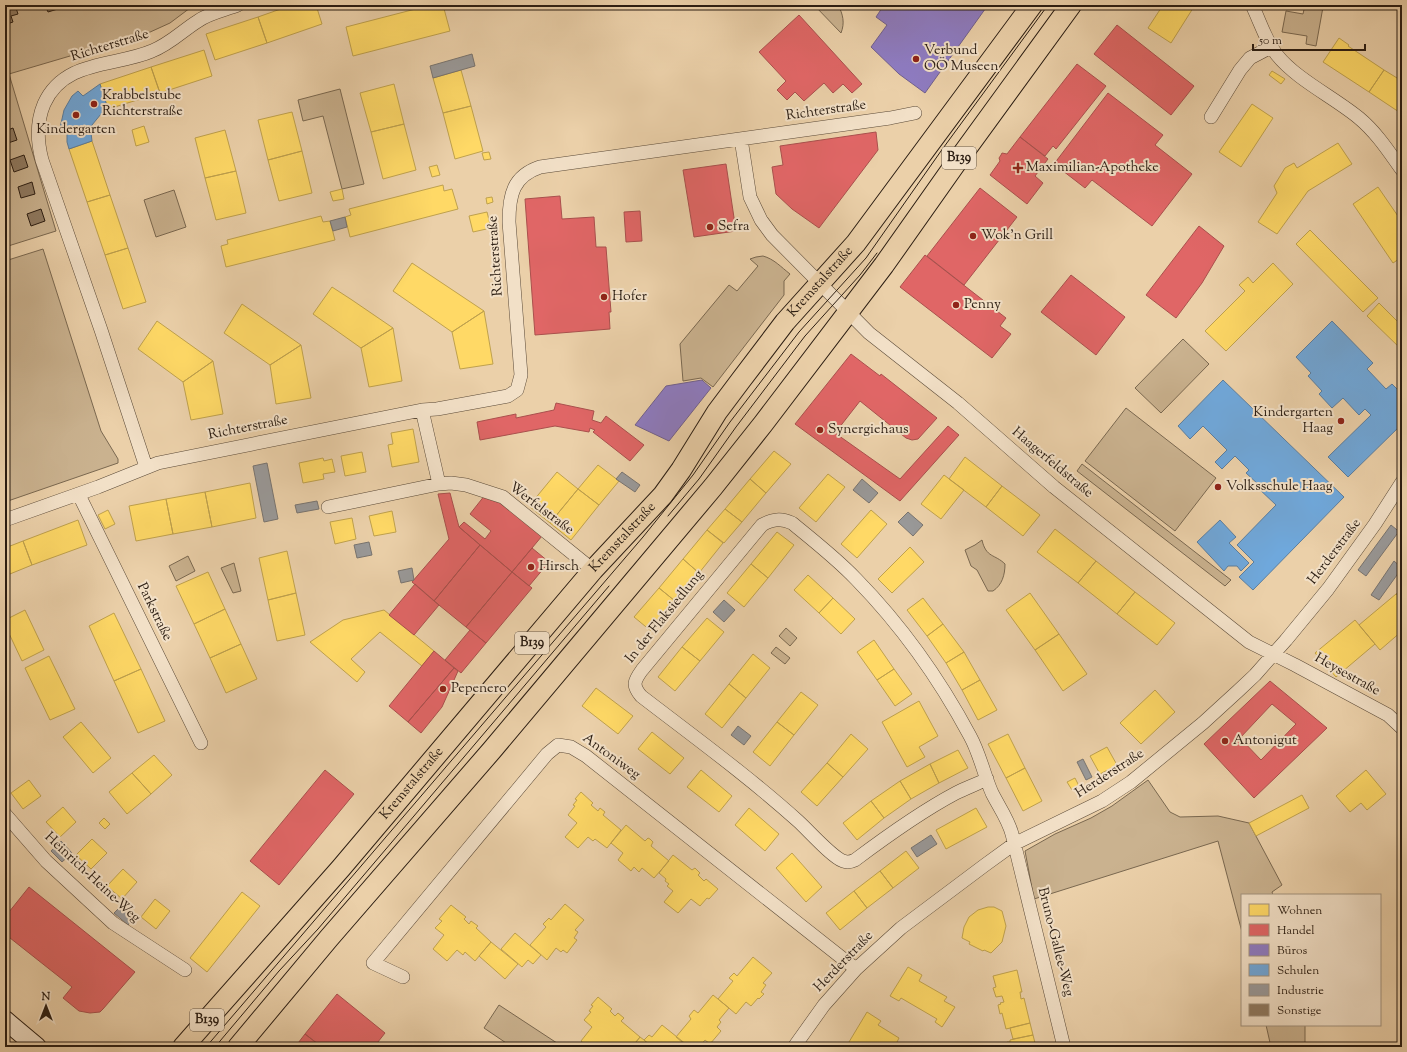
<svg xmlns="http://www.w3.org/2000/svg" width="1407" height="1052" viewBox="0 0 1407 1052" font-family="'Sorts Mill Goudy',serif">
	<rect width="100%" height="100%" fill="#ebd0a9"/>
	<filter id="stains"><feTurbulence type="fractalNoise" baseFrequency=".005" numOctaves="4"/><feColorMatrix values="0 0 0 0 .2 0 0 0 0 .09 0 0 0 0 .02 0 0 0 .5 -.17"/></filter>
	<radialGradient id="worn" r=".72"><stop offset=".6" stop-color="#630" stop-opacity="0"/><stop offset="1" stop-color="#630" stop-opacity=".3"/></radialGradient>
	<!-- green -->
	<path fill="#cab28f" stroke="#7a6850" d="M5 5H198L190 8 170 23 148 33 9 74 56 231 5 247Z
		M814 5H838C843 14 845 23 841 33Z
		M1305 5 1323 7 1316 46 1306 44 1307 36 1282 32 1286 11 1303 14Z
		M340 89 364 184 342 189 323 116 303 121 298 100Z
		M174 190 186 227 156 237 144 200Z
		M43 249 101 431 118 459V463L5 502V261Z
		M763 256C774 259 781 267 790 274L784 281V295L713 387 701 378 683 381 680 344 729 285 737 291 758 266 750 259 756 257Z
		M1183 339 1209 364 1161 413 1135 388Z
		M1126 408 1216 478 1175 531 1085 461Z
		M1082 464 1231 580 1225 586 1077 471Z
		M982 540C986 558 995 554 1005 564 1005 575 1002 585 993 591H988L977 570 971 566 965 550 975 545Z
		M188 556 195 571 176 581 169 566Z
		M234 563 241 591 233 593 221 568Z
		M786 628 797 638 790 646 779 636Z
		M776 647 790 658 785 664 771 653Z
		M1148 780 1170 812 1180 817 1218 816 1249 823 1282 885 1272 892 1273 895H1242V932L1218 841 1034 899 1025 851 1055 834 1091 818 1112 806Z
		M499 1005 563 1047H512L484 1028Z
		M1266 1025H1305V1047H1271Z"/>
	<!-- homes -->
	<path fill="#ffd966" stroke="#bfa14d" d="M292 5H316L322 24 267 43 258 17Z
		M431 5H443L450 31 353 56 346 27Z
		M1163 5H1195L1171 43 1148 28Z
		M258 17 267 43 215 60 206 34Z
		M1339 38 1349 45 1348 46 1384 70 1369 92 1323 62Z
		M204 50 212 76 160 93 151 67Z
		M151 67 160 93 108 109 100 84Z
		M461 70 471 106 443 113 433 78Z
		M1384 70 1402 81V114L1369 92Z
		M1272 71 1285 79 1281 84 1269 75Z
		M394 84 404 124 371 132 360 93Z
		M1252 104 1273 118 1241 167 1219 152Z
		M471 106 483 151 455 159 443 113Z
		M292 112 302 151 268 160 258 120Z
		M404 124 416 170 383 179 371 132Z
		M144 126 149 142 136 146 132 130Z
		M225 130 236 171 205 178 195 138Z
		M92 141 110 195 87 202 69 149Z
		M1338 143 1352 164 1308 191 1277 234 1258 222 1277 193 1274 186 1285 168 1294 163 1297 168Z
		M302 151 312 193 279 201 268 160Z
		M489 152 491 159 484 160 482 153Z
		M437 165 440 175 432 177 429 167Z
		M236 171 246 213 216 220 205 178Z
		M443 185 444 191 452 189 458 209 350 237 345 217 351 215 349 209Z
		M1378 187 1402 222V257L1393 263 1353 204Z
		M342 189 344 199 333 201 330 192Z
		M110 195 128 248 105 255 87 202Z
		M492 197 493 202 487 204 486 198Z
		M487 212 491 228 473 232 469 216Z
		M321 216 323 222 330 221 335 240 226 267 221 246 228 244 227 240Z
		M1310 230 1378 298 1363 312 1296 244Z
		M128 248 146 302 123 309 105 255Z
		M412 263 484 311 452 332 393 291Z
		M1273 263 1293 284 1226 351 1205 331 1245 291 1239 285 1248 277 1253 283Z
		M332 287 352 300 393 328 361 348 313 314Z
		M1379 303 1402 326V350L1367 316Z
		M242 304 265 320 301 345 270 365 224 333Z
		M484 311 493 364 460 369 452 332Z
		M157 321 213 361 183 382 138 349Z
		M393 328 402 381 369 387 361 348Z
		M301 345 311 398 276 404 270 365Z
		M213 361 223 414 191 420 183 382Z
		M413 429 419 462 392 467 388 445 393 444 391 433Z
		M774 451 791 464 766 493 750 479Z
		M362 452 366 472 345 476 341 456Z
		M965 457 1002 486 986 507 949 479Z
		M323 458 324 461 332 459 335 472 323 474 324 479 303 483 299 463Z
		M598 465 619 481 599 505 578 489Z
		M557 472 578 489 550 523 529 506Z
		M828 474 845 487 816 522 799 508Z
		M944 475 964 490 941 519 921 504Z
		M750 479 766 493 742 522 725 509Z
		M250 483 256 518 212 527 205 492Z
		M1002 486 1040 515 1023 536 986 507Z
		M578 489 599 505 571 540 550 523Z
		M205 492 212 527 173 534 166 499Z
		M166 499 173 534 136 541 129 506Z
		M725 509 742 522 724 543 707 530Z
		M108 510 115 524 105 529 98 515Z
		M871 510 887 524 857 558 841 544Z
		M392 511 396 532 374 536 369 516Z
		M352 518 356 539 335 544 330 522Z
		M78 520 87 545 32 565 23 541Z
		M1055 529 1096 561 1078 583 1037 552Z
		M707 530 723 543 699 573 683 559Z
		M777 532 794 545 768 578 751 564Z
		M23 541 32 565 5 576V548Z
		M910 547 924 562 892 593 878 579Z
		M287 551 296 593 268 600 259 558Z
		M683 559 699 573 675 601 659 588Z
		M1096 561 1135 592 1117 614 1078 583Z
		M751 564 768 578 744 607 727 593Z
		M208 572 225 609 194 624 176 586Z
		M808 575 833 598 819 613 794 590Z
		M659 588 675 601 651 631 634 617Z
		M1402 589V600L1396 594Z
		M1135 592 1175 623 1157 645 1117 614Z
		M296 593 305 635 277 641 268 600Z
		M1030 593 1059 634 1035 650 1006 610Z
		M1396 594 1402 600V631L1380 650 1359 625Z
		M833 598 855 619 841 634 819 613Z
		M923 598 943 624 927 636 907 610Z
		M225 609 241 644 210 658 194 624Z
		M25 610 44 650 22 661 5 625V620Z
		M384 610 434 651 422 666 380 632 351 659 365 672 357 682 310 642 343 620Z
		M114 613 141 669 114 681 89 626Z
		M707 618 724 632 700 661 682 647Z
		M1355 620 1375 644 1336 677 1315 653Z
		M943 624 964 652 946 663 927 636Z
		M1059 634 1087 674 1063 691 1035 650Z
		M874 640 894 669 877 680 857 652Z
		M241 644 257 679 226 693 210 658Z
		M682 647 700 661 675 691 658 677Z
		M964 652 980 680 962 690 946 663Z
		M753 654 770 668 746 698 729 684Z
		M49 656 75 709 50 720 25 668Z
		M141 669 165 721 138 733 114 681Z
		M894 669 912 694 895 706 877 680Z
		M980 680 997 710 978 720 962 690Z
		M729 684 746 698 722 728 705 714Z
		M596 688 633 716 618 734 582 706Z
		M1155 690 1175 712 1141 744 1120 723Z
		M801 692 818 705 794 735 777 722Z
		M919 701 938 736 919 747 925 757 907 767 882 722Z
		M81 722 111 758 93 773 63 737Z
		M777 722 794 735 770 766 753 752Z
		M652 732 684 758 670 774 638 749Z
		M851 734 868 749 843 777 827 763Z
		M1008 734 1025 768 1006 778 988 744Z
		M1107 747 1117 765 1100 774 1090 756Z
		M958 750 968 768 939 783 930 764Z
		M154 755 172 775 151 794 132 773Z
		M827 763 843 777 817 806 801 792Z
		M930 764 939 783 911 799 900 781Z
		M1025 768 1042 801 1023 811 1006 778Z
		M701 770 732 796 719 812 687 787Z
		M1366 770 1386 794 1367 810 1361 803 1350 812 1336 796Z
		M132 773 151 794 127 814 109 792Z
		M1075 778 1079 786 1072 790 1067 782Z
		M29 780 41 796 23 809 11 793Z
		M900 781 911 799 884 818 871 801Z
		M581 792 593 803 591 805 598 811 600 808 605 812 603 815 621 830 607 848 595 839 593 841 588 837 578 848 565 837 577 823 568 815 575 806 573 805 577 800 575 799Z
		M1302 795 1309 808 1256 836 1249 823Z
		M871 801 884 818 857 840 843 823Z
		M63 807 76 822 60 837 46 822Z
		M749 808 779 834 765 851 735 825Z
		M976 808 987 827 946 849 936 830Z
		M104 818 110 824 105 829 99 823Z
		M626 825 645 841 648 838 650 839 653 842 651 846 669 861 654 878 642 868 639 872 634 867 631 871 618 860 623 853 611 843Z
		M92 839 107 853 91 869 76 855Z
		M906 851 919 868 893 888 880 871Z
		M792 853 822 887 806 902 776 868Z
		M673 855 692 870 695 868 700 873 698 875 704 881 706 879 718 889 709 899 707 898 700 906 691 899 678 913 664 902 673 891 667 886 669 884 665 881 666 879 659 873Z
		M123 869 137 882 122 899 107 886Z
		M880 871 893 888 867 908 854 891Z
		M854 891 867 908 840 930 826 913Z
		M242 892 260 906 207 972 190 958Z
		M155 899 170 911 156 929 141 917Z
		M565 904 584 920 575 930 578 932 574 938 577 940 567 953 563 950 561 952 556 948 547 960 530 945 546 927 543 924 549 918 551 920Z
		M451 905 466 917 464 919 469 924 471 921 478 926 476 928 491 942 475 961 465 952 463 955 457 950 447 961 433 949 444 935 435 928 442 921 439 919Z
		M988 907H994L1002 911 1006 926 1002 942 991 953 984 950 983 951 969 944 970 942 962 938 964 927 969 917 978 910Z
		M515 933 541 955 533 964 528 960 522 967 501 949Z
		M491 942 518 964 505 979 479 956Z
		M753 957 772 973 763 983 766 985 761 992 764 994 759 999 758 998 751 1006 746 1002 736 1014 718 999 733 981 729 978 734 973 737 976Z
		M908 967 922 975 919 981 947 997 944 1001 955 1007 942 1027 935 1022 937 1019 901 998 899 1001 890 996Z
		M1017 970 1022 992H1020L1021 999 1024 998 1030 1023 1006 1029 1002 1013 1000 1014 998 1005 1001 1004 1000 1003 1004 1002 1002 996 996 997 993 988 996 987 993 976Z
		M713 995 729 1008 719 1020 721 1022 717 1027 721 1031 710 1044 705 1040 699 1047H688L676 1037 691 1019 689 1016 694 1010 698 1013Z
		M598 997 612 1009 610 1011 615 1016 618 1013 624 1018 621 1021 640 1037 632 1047H614L612 1045 610 1047 605 1043 601 1047H588L581 1041 592 1027 584 1020 591 1012 589 1011 593 1006 591 1005Z
		M867 1012 881 1021 878 1025 899 1038 897 1042 905 1047H867L860 1043 857 1047 849 1042Z
		M1030 1023 1033 1035 1013 1039 1010 1028Z
		M662 1025 687 1045 685 1047H652L644 1040 649 1035 652 1037Z
		M1033 1035 1036 1047H1008L1007 1042H1010V1040Z
		M640 1037 644 1040 652 1047H632Z"/>
	<!-- shops -->
	<path fill="#e06666" stroke="#aa504d" fill-rule="evenodd" d="M799 15 862 84 852 93 843 84 833 93 824 83 804 101 795 92 787 100 777 90 786 81 759 52Z
		M1117 25 1194 86 1171 115 1094 54Z
		M1077 64 1106 86 1056 149 1053 146 1045 156 1020 137Z
		M1108 93 1163 135 1155 145 1192 174 1152 226 1092 180 1085 188 1054 164Z
		M876 132 878 150 819 228 792 209 776 194 772 167 783 165 780 146Z
		M1020 137 1048 159 1035 176 1043 183 1027 204 990 175 1000 161 999 158 1001 155 1002 153 1007 154Z
		M726 164 736 231 694 237 683 170Z
		M980 188 1017 217 964 285 927 256Z
		M560 196 562 219 594 217 596 247H606L611 312H609L610 329 535 335 525 199Z
		M640 211 642 241 626 242 624 212Z
		M1199 226 1224 246 1202 283 1176 318 1146 295Z
		M925 255 1006 318 1000 326 1011 334 992 358 900 287Z
		M1071 275 1125 317 1096 355 1041 312Z
		M851 354 880 376 881 374 937 418 918 439 912 440 906 438 860 401 835 433 900 479 948 426 959 435 900 501 795 424Z
		M556 403 594 411 592 420 601 423 606 416 644 445 630 461 593 432 595 430 590 428 589 432 555 426 480 440 477 422 516 414V418L554 410Z
		M450 493 459 527 480 545 434 601 412 582 449 539 438 494Z
		M485 495 497 500 542 536 512 572 459 527 464 522 485 539 491 531 470 514Z
		M480 545 512 572 466 627 434 601Z
		M532 548 549 562 529 586 512 572Z
		M512 572 532 588 486 643 466 627Z
		M415 584 439 605 414 635 389 615Z
		M470 630 486 643 461 673 445 660Z
		M434 651 454 668 408 722 389 706Z
		M454 668 458 671 442 707 421 733 408 722Z
		M1270 681 1327 728 1254 798 1204 744ZM1272 704 1296 724 1261 760 1240 738Z
		M325 770 354 794 279 885 250 861Z
		M29 887 135 972 103 1009 100 1012 90 1013 79 1011 63 998 72 987 5 934V917Z
		M337 994 385 1033 374 1047H322L305 1034Z
		M305 1034 319 1045 322 1047H295Z"/>
	<!-- offices -->
	<path fill="#8e7cc3" stroke="#70608e" d="M884 5H988L925 93 899 74 871 47 887 25 876 17Z
		M702 380 711 388 669 441 635 425 666 386Z"/>
	<!-- schools -->
	<path fill="#6fa8dc" stroke="#5b7e9f" d="M100 84 108 109 101 114 92 125 91 133 92 141 69 149 67 142V129L60 128 64 110 72 96 78 91 83 96Z
		M1332 321 1373 363 1367 369 1386 389 1392 384 1402 394V424L1348 477 1328 457 1371 415 1365 409 1359 415 1343 398 1332 408 1319 394 1322 391 1308 376 1311 373 1296 357Z
		M1223 380 1344 497 1253 590 1239 577 1254 562 1237 545 1276 505 1257 487 1259 485 1246 473 1249 470 1235 456 1222 469 1215 462 1227 450 1203 426 1190 439 1178 426Z
		M1220 520 1236 537 1229 543 1249 563 1241 571 1237 566H1228L1224 571 1197 542Z"/>
	<!-- industry -->
	<path fill="#999" stroke="#787470" d="M472 54 475 66 433 78 430 66Z
		M345 217 347 227 333 231 330 221Z
		M267 463 278 519 264 522 253 466Z
		M622 472 640 485 635 492 616 479Z
		M862 479 878 493 869 503 853 490Z
		M317 501 319 509 297 513 295 505Z
		M908 512 923 525 913 536 898 522Z
		M1391 525 1402 534V537L1397 534 1366 576 1358 570Z
		M369 542 372 555 357 558 354 545Z
		M1394 561 1402 568 1379 600 1371 595Z
		M412 568 414 580 401 583 398 571Z
		M724 600 735 610 724 622 713 612Z
		M738 726 751 736 744 745 731 735Z
		M1083 759 1092 777 1086 780 1077 762Z
		M931 835 937 844 917 857 911 848Z
		M61 841 72 853 62 862 51 851Z
		M124 903 137 915 128 925 114 913Z"/>
	<!-- building -->
	<path fill="#8f7a61" stroke="#2b1d12" d="M10 5H15L18 14 11 16 13 22 7 24 5 17V7Z
		M45 5H60L61 8 48 12Z
		M13 128 17 140 5 144V131Z
		M24 155 28 167 14 172 10 160Z
		M32 182 35 194 21 198 18 187Z
		M41 209 45 221 31 226 27 214Z"/>
	<g fill="none" stroke-linecap="round" stroke-linejoin="round">
		<!-- street casing -->
		<g stroke="#5b4a38" stroke-width="14">
			<path id="street" d="M1252 5C1260 21 1265 40 1277 55 1296 79 1335 98 1359 118 1377 133 1389 152 1402 170
				M1211 117 1240 70 1250 58 1271 47
				M741 139 750 197 761 220 772 235 869 333 958 403 1054 487 1249 642 1295 665 1388 715 1402 728
				M422 410 439 484
				M146 467 101 330 42 160C37 141 36 123 44 104 64 59 115 67 152 51 170 44 182 31 198 21 209 13 225 10 238 5
				M79 495 201 743
				M328 507 439 484 451 483 466 485 503 497 593 570
				M5 520 98 487 158 463 422 410 437 409 508 396 517 390 521 375 509 222C509 195 513 176 540 167L890 118 915 113
				M987 779C977 784 966 788 956 793 920 812 887 836 855 860 851 862 848 863 843 861 832 857 808 830 798 821 748 776 693 736 641 696 632 685 634 681 642 670L762 525C773 519 781 518 792 523 814 541 837 559 856 579 901 625 940 680 970 736 980 754 984 775 992 793 999 807 1008 819 1012 834L1064 1047
				M5 814 46 861 113 923 185 970
				M403 977 373 963 547 754 558 745 571 747 586 756 856 969
				M794 1047 824 1005 856 969 901 928 985 865 1014 844 1102 801 1131 782 1203 723 1238 691 1255 675 1286 640 1328 589 1375 524 1402 482"/>
		</g>
		<!-- secondary casing -->
		<g stroke="#2b1d12" stroke-width="20">
			<path id="secondary" d="M5 1020 37 1047"/>
		</g>
		<!-- primary casing -->
		<g stroke="#2b1d12" stroke-width="22">
			<g id="primary">
				<path id="s1" d="M183 1047 341 868 593 570 663 495 681 470 717 412 741 380 785 322 856 243 1032 5"/>
				<path d="M238 1047 329 938 492 750 713 487 763 424 884 265 956 163 1071 5"/>
			</g>
		</g>
		<!-- street -->
		<use href="#street" stroke="#f2e0c7" stroke-width="13"/>
		<!-- secondary -->
		<use href="#secondary" stroke="#f2e0c7" stroke-width="18"/>
		<!-- primary -->
		<use href="#primary" stroke="#ebd0a9" stroke-width="20"/>
		<!-- tram -->
		<path stroke="#2b1d12" stroke-width="1" d="M668 516 699 479 736 427 805 336 860 275 877 253
			M206 1047 643 537 693 475 730 422 799 332 866 258 941 151 1048 5
			M215 1047 279 971 318 929 397 836 609 586"/>
	</g>
	<!-- markers -->
	<g fill="#8f2418" stroke="#f2e0c7" stroke-width="1.5">
		<circle cx="916" cy="59" r="4"/>
		<circle cx="94" cy="104" r="4"/>
		<circle cx="76" cy="115" r="4"/>
		<path d="M1016 162h4v4h4v4h-4v4h-4v-4h-4v-4h4z"/>
		<circle cx="710" cy="227" r="4"/>
		<circle cx="973" cy="236" r="4"/>
		<circle cx="604" cy="297" r="4"/>
		<circle cx="956" cy="305" r="4"/>
		<circle cx="1341" cy="421" r="4"/>
		<circle cx="820" cy="430" r="4"/>
		<circle cx="1218" cy="487" r="4"/>
		<circle cx="531" cy="567" r="4"/>
		<circle cx="443" cy="689" r="4"/>
		<circle cx="1225" cy="741" r="4"/>
	</g>
	<g text-anchor="middle" dominant-baseline="central" stroke-width="4" stroke-linejoin="round" paint-order="stroke">
		<!-- shield labels -->
		<g fill="#f2e0c7" stroke="#675848" stroke-width="1">
			<rect x="942" y="147" width="34" height="22" rx="3"/>
			<rect x="515" y="632" width="34" height="22" rx="3"/>
			<rect x="190" y="1009" width="34" height="22" rx="3"/>
		</g>
		<g font-size="13" font-weight="bold" fill="#2b1d12">
			<text x="959" y="158">B139</text>
			<text x="532" y="643">B139</text>
			<text x="207" y="1020">B139</text>
		</g>
		<!-- street labels -->
		<g font-size="14" fill="#2b1d12" stroke="#f2e0c7">
			<text transform="translate(110 46) rotate(-17)">Richterstraße</text>
			<text transform="translate(826 111) rotate(-8)">Richterstraße</text>
			<text transform="translate(496 256) rotate(-94)">Richterstraße</text>
			<text stroke="none"><textPath href="#s1" startOffset="997">Kremstalstraße</textPath></text>
			<text transform="translate(248 428) rotate(-11)">Richterstraße</text>
			<text transform="translate(1052 463) rotate(40)">Haagerfeldstraße</text>
			<text transform="translate(541 509) rotate(37)">Werfelstraße</text>
			<text stroke="none"><textPath href="#s1" startOffset="673">Kremstalstraße</textPath></text>
			<text transform="translate(1335 552) rotate(-53)">Herderstraße</text>
			<text transform="translate(154 612) rotate(64)">Parkstraße</text>
			<text transform="translate(665 617) rotate(-51)">In der Flaksiedlung</text>
			<text transform="translate(1347 675) rotate(29)">Heysestraße</text>
			<text transform="translate(611 757) rotate(36)">Antoniweg</text>
			<text transform="translate(1110 774) rotate(-33)">Herderstraße</text>
			<text stroke="none"><textPath href="#s1" startOffset="349">Kremstalstraße</textPath></text>
			<text transform="translate(92 878) rotate(43)">Heinrich-Heine-Weg</text>
			<text transform="translate(1055 942) rotate(76)">Bruno-Gallee-Weg</text>
			<text transform="translate(844 962) rotate(-46)">Herderstraße</text>
		</g>
		<!-- poi labels -->
		<g font-size="14" fill="#2b1d12" stroke="#f2e0c7" text-anchor="start">
			<text x="924" y="51">Verbund<tspan x="924" dy="16">OÖ Museen</tspan></text>
			<text x="102" y="96">Krabbelstube<tspan x="102" dy="16">Richterstraße</tspan></text>
			<text x="76" y="130" text-anchor="middle">Kindergarten</text>
			<text x="1026" y="168">Maximilian-Apotheke</text>
			<text x="718" y="227">Sefra</text>
			<text x="981" y="236">Wok'n Grill</text>
			<text x="612" y="297">Hofer</text>
			<text x="964" y="305">Penny</text>
			<text x="1333" y="413" text-anchor="end">Kindergarten<tspan x="1333" dy="16">Haag</tspan></text>
			<text x="828" y="430">Synergiehaus</text>
			<text x="1226" y="487">Volksschule Haag</text>
			<text x="539" y="567">Hirsch</text>
			<text x="451" y="689">Pepenero</text>
			<text x="1233" y="741">Antonigut</text>
		</g>
	</g>
	<!-- margin -->
	<rect width="1407" height="1052" fill="none" stroke="#ebd0a9" stroke-width="20"/>
	<rect x="6" y="6" width="1395" height="1040" fill="none" stroke="#2b1d12" stroke-width="2"/>
	<rect x="10" y="10" width="1387" height="1032" fill="none" stroke="#2b1d12"/>
	<!-- legend -->
	<rect x="1241" y="894" width="140" height="132" fill="#f2e0c7" stroke="#a2927f"/>
	<rect x="1249" y="904" width="20" height="12" fill="#ffd966" stroke="#a2927f"/>
	<text x="1277" y="914" font-size="12" fill="#2b1d12">Wohnen</text>
	<rect x="1249" y="924" width="20" height="12" fill="#e06666" stroke="#a2927f"/>
	<text x="1277" y="934" font-size="12" fill="#2b1d12">Handel</text>
	<rect x="1249" y="944" width="20" height="12" fill="#8e7cc3" stroke="#a2927f"/>
	<text x="1277" y="954" font-size="12" fill="#2b1d12">Büros</text>
	<rect x="1249" y="964" width="20" height="12" fill="#6fa8dc" stroke="#a2927f"/>
	<text x="1277" y="974" font-size="12" fill="#2b1d12">Schulen</text>
	<rect x="1249" y="984" width="20" height="12" fill="#999999" stroke="#a2927f"/>
	<text x="1277" y="994" font-size="12" fill="#2b1d12">Industrie</text>
	<rect x="1249" y="1004" width="20" height="12" fill="#8f7a61" stroke="#a2927f"/>
	<text x="1277" y="1014" font-size="12" fill="#2b1d12">Sonstige</text>
	<!-- north arrow -->
	<g transform="translate(46 1006)" stroke="#f2e0c7" stroke-width="3" paint-order="stroke">
	<path d="M0-3L7 15L0 10L-7 15Z" fill="#2b1d12"/>
	<text y="-6" font-size="11" font-weight="bold" text-anchor="middle" fill="#2b1d12">N</text>
	</g>
	<!-- scale -->
	<path d="M1253 44v6h112v-6" fill="none" stroke="#2b1d12" stroke-width="2"/>
	<text x="1259" y="44" font-size="12" fill="#2b1d12" stroke="#f2e0c7" stroke-width="3" paint-order="stroke">50 m</text>
	<rect width="100%" height="100%" filter="url(#stains)"/>
	<rect width="100%" height="100%" fill="url(#worn)"/>
</svg>
